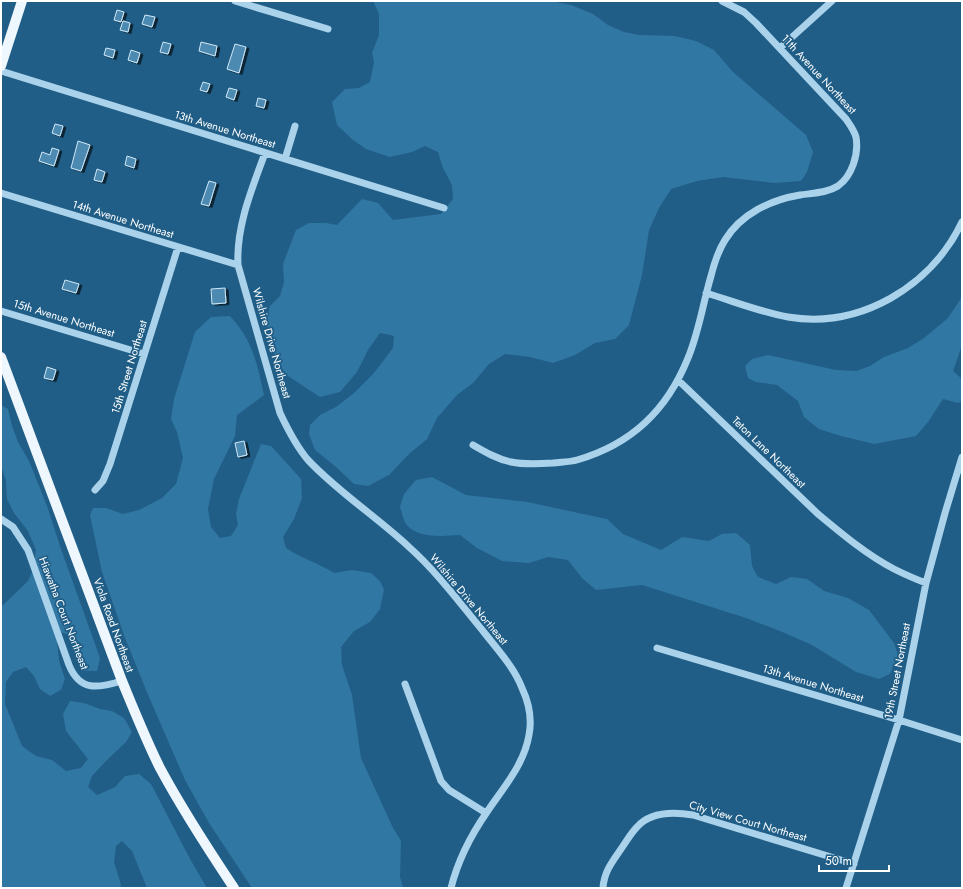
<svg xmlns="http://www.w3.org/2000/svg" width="963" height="889" viewBox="0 0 963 889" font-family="Jost,sans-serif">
	<defs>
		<filter id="shadow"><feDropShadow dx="3" dy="1.5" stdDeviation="0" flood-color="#0009"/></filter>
	</defs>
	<rect width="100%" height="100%" fill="#205e87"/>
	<!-- green -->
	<path fill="#3177a3" d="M373 1H551L571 5 593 14 608 25 624 32 639 35 675 36 696 41 714 50 733 72 806 135 813 152 807 172 801 181 774 183 723 177 697 181 671 189 659 208 649 230 642 275 629 325 615 339 595 343 575 355 553 363 530 357 505 354 489 364 473 383 457 395 437 418 427 439 409 454 389 475 368 486 354 484 336 467 315 450 309 434 310 425 320 415 336 407 354 393 374 373 393 348 394 336 380 333 368 350 357 372 340 392 320 397 285 374 273 351 266 321 270 306 280 296 284 282 283 264 296 230 309 223H326L337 225 362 199 378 203 393 220 441 214 453 199 452 185 443 168 438 152 425 146 412 152 390 157 366 149 353 140 337 125 332 102 345 89 359 88 370 82 374 62 372 53 379 35V14Z
		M962 297V345L953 371 962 379V401L958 403 943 399 928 422 916 436 874 444 841 436 819 429 804 417 798 401 777 385 756 382 748 378 745 366 752 359 768 355 836 370 856 371 870 366 884 357 908 348 924 338 948 318Z
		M230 316C253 341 257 363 264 395L237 415 235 436 214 479 208 509 211 527 220 538 231 536 238 525 236 514 239 499 261 444 271 446 301 479 302 498 294 519 283 537 286 548C302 559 319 563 334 573L352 570 371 573 380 581 384 590 380 609 370 622 354 631 341 647 342 665 352 695 361 758 393 828 401 841 400 877 403 888H252L209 823 185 780 146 690 125 638 102 572 90 515 93 508H106L123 514 139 510 162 498 176 484 183 458 177 432 171 419 174 399 195 332 211 317Z
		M1 405 8 409 12 426 18 442 29 461 47 506 61 549 100 658 97 671H84L67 634 56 631 59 661 65 679 61 690 50 696 40 689 34 676 26 667 13 672 6 682 5 704 22 746 36 756 52 760 66 771 81 768 88 759 66 731 63 714 70 701 84 703 100 709 112 711 124 718 132 732 126 742 106 761 92 776 88 787 97 795 115 787 125 776 139 774 151 784 190 859 207 888H147L132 851 122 841 116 846 114 862 121 885 120 888H1V607L28 581 33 570 36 550 28 531 14 513 7 499 6 480 1 466Z
		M432 477 466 495 527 502 607 519 623 534 661 550 682 537 709 541 722 534 736 533 750 545 752 566 758 577 776 584 791 577 807 579 824 591 848 598 869 610 894 643 898 655 890 674 879 679 856 672 812 645 780 631 746 618 642 585 596 590 582 578 568 560 548 557 529 563 502 561 477 548 460 535C444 536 417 539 406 524 403 520 402 512 400 507L404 494 416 480Z"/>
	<!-- building -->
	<path fill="#4d8ab1" stroke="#cfe8f7" filter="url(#shadow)" d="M117 10 124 12 121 22 114 20Z
		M145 15 155 17 152 27 142 24Z
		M123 21 130 23 128 32 120 30Z
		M163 42 171 44 168 54 160 52Z
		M201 42 217 46 215 56 199 51Z
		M235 44 246 47 239 73 227 69Z
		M106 48 115 50 113 58 104 55Z
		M131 50 140 53 137 63 128 60Z
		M203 82 210 84 207 92 200 90Z
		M229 88 237 90 234 100 226 97Z
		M258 98 266 100 264 108 256 106Z
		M55 124 63 126 60 136 52 133Z
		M78 141 90 145 81 171 71 168Z
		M52 148 59 150 54 166 39 161 42 152 50 155Z
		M127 156 136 159 134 168 125 165Z
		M97 169 105 172 102 182 94 180Z
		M209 181 216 183 209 206 201 204Z
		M65 280 79 284 76 293 62 289Z
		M225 288 226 303 212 304 211 289Z
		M47 367 56 370 53 380 44 378Z
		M244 441 247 455 238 457 235 443Z"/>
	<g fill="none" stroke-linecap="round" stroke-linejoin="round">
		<!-- minor -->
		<path stroke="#aad2ea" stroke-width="7" d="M235 1 328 29
			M780 48 832 1
			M1 71 444 208
			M265 153C252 189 236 226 238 265L280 413C288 430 296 446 308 460 338 492 377 517 409 547 437 572 459 602 483 631 497 649 514 667 522 688 529 703 532 720 529 735 524 765 503 788 487 812 471 835 458 860 451 888
			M285 159 295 126
			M1 193 238 265
			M706 293C733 301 760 312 788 317 860 329 931 287 962 222
			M1 311 144 354
			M678 380 818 514C842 534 867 555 894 569 904 574 915 579 926 583
			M473 445C485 452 497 459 511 462 525 465 539 464 553 463 561 462 570 462 577 460 632 444 667 410 688 358 699 332 703 303 711 276 714 264 718 251 725 240 741 214 770 200 800 195 813 193 827 193 838 186 852 176 859 154 856 137 854 130 850 125 846 119L756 23 744 12 722 1
			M95 490 103 481 110 464 178 247
			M1 519 13 527 28 550 69 665C80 692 98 688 122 681
			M657 648 899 720 962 740
			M405 684 441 781 449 790 486 813
			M603 888C604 872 612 862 621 849 626 842 631 833 637 827 651 811 675 812 693 815L854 864
			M846 888 899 720 926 583 945 513 962 457"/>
		<!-- major -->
		<path stroke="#eef7fe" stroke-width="10" d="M1 66 22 1
			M1 357 122 681C134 710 146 740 160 768 182 809 208 849 234 888"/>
	</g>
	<g text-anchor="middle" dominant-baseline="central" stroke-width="3.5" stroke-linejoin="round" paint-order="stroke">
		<!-- street labels -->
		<g font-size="11" fill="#fff" stroke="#205e87">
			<text transform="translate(819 74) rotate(47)">11th Avenue Northeast</text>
			<text transform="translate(225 129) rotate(17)">13th Avenue Northeast</text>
			<text transform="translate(123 219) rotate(17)">14th Avenue Northeast</text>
			<text transform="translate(64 318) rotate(17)">15th Avenue Northeast</text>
			<text transform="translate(272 343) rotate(74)">Wilshire Drive Northeast</text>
			<text transform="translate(129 367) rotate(-73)">15th Street Northeast</text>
			<text transform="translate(769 452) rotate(44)">Teton Lane Northeast</text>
			<text transform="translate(469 599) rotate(50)">Wilshire Drive Northeast</text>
			<text transform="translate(64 613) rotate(69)">Hiawatha Court Northeast</text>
			<text transform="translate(114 625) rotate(70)">Viola Road Northeast</text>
			<text transform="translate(897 671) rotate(-79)">19th Street Northeast</text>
			<text transform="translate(813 683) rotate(17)">13th Avenue Northeast</text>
			<text transform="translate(748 821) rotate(16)">City View Court Northeast</text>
		</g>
	</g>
	<!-- border -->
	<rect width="963" height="889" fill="none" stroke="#ffffff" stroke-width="4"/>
	<!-- scale -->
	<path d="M819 865v6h70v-6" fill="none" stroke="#ffffff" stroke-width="2"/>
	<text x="825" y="865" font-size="12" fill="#ffffff" stroke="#205e87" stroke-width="3" paint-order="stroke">50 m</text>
</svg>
